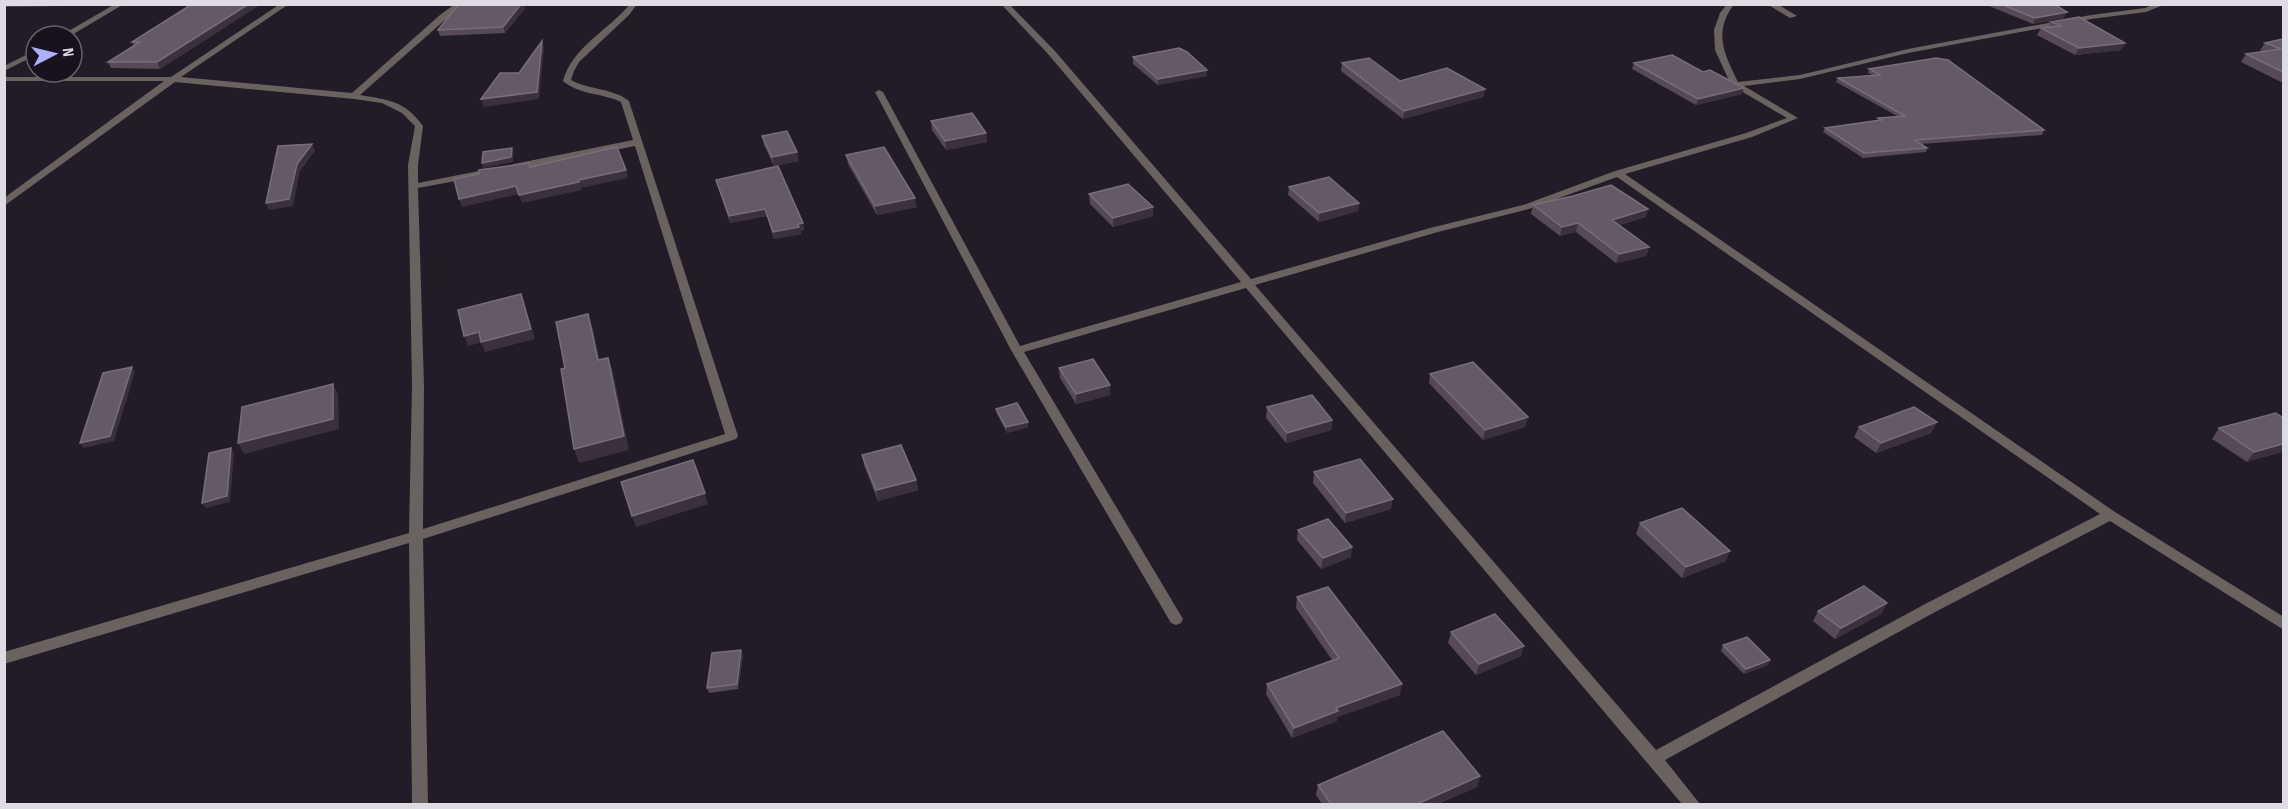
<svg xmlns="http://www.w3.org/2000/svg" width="2288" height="809" viewBox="0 0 2288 809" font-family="'Sofia Sans Condensed',sans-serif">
	<rect width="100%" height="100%" fill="#221b28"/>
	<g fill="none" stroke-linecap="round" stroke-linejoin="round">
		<!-- street -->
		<path fill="#69625e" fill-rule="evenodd" d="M115 4H124L70 36H60Z
			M280 4H289L181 77 352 93 440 15 455 4H463L360 95C389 100 405 101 423 126L418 165V183L494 168 499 171 494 174 418 188 424 385 423 529 725 434 635 146 514 170 509 167 514 164 633 140 621 102C603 93 579 95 563 81 572 47 609 30 630 4H637L629 15 579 62 574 71 571 80C589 90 613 88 629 101L738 436 736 439 423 539 428 804H412L409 543 4 664V652L409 533 412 385 408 165 415 126 402 113 382 103 354 99 175 82 4 206V198L164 81H4V77H171Z
			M1001 4H1009L1054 50 1251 279 1430 228 1523 205 1615 171 1746 133 1787 118 1731 85 1715 50 1714 30 1720 13 1727 4H1734C1713 33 1724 53 1738 82L1800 75 1908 49 2091 15 2145 8 2155 4H2166L2146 12 2091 19 1908 53 1800 79 1744 86 1798 118 1752 137 1625 174 2115 512 2284 617V630L2110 521 1937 611 1665 760 1700 804H1682L1246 288 1024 352 1183 619 1181 623 1176 625 1171 623 1011 350 875 92 879 90 883 92 1020 346 1241 282 1048 54ZM1617 177 2100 514 1927 603 1656 750 1255 285 1438 232 1529 209Z
			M1767 4H1777L1797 16 1790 18Z
			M36 50V55L4 71V66Z"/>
	</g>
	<!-- wall -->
	<path fill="#554a56" d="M4 4H68L65 6 4 7Z
		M192 4H261L160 69 111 68 108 62 134 46 132 42Z
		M459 4H523L525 8 505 33 440 36 438 30Z
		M1984 4H2054L2064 18 2033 24Z
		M2051 22 2125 43 2121 50 2075 55 2037 35 2041 28 2048 27Z
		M2283 39V83L2241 62 2246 54 2264 52 2260 50 2265 43Z
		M1133 57 1207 70V76L1158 85 1133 64Z
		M1342 63 1400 81 1485 89 1483 97 1403 119 1341 71Z
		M1634 63 1742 94 1696 105 1632 69Z
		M1869 69 2044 130 2042 135 1921 144 1927 148 1926 152 1863 158 1823 132 1825 128 1877 120 1878 118 1897 116 1836 82 1838 78 1872 75 1868 73Z
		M931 121 986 133 987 142 946 150 932 130Z
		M762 136 799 161 774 166 764 145Z
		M846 155 917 207 877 215 848 164Z
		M716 180 803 223 804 230 800 231 801 234 774 239 767 216 730 223Z
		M1289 187 1359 203 1358 211 1319 222 1288 195Z
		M1089 194 1153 207V216L1113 227 1090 204Z
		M1533 205 1646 217 1620 225 1649 247 1646 256 1616 263 1576 232 1560 236 1531 214Z
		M1059 368 1110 385V395L1076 404 1060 378Z
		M1430 374 1528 417 1525 427 1483 440 1429 383Z
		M1267 407 1332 420 1331 430 1286 443 1266 418Z
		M996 409 1028 422V427L1007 433 997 414Z
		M2283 418 2247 462 2212 439 2219 428Z
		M1937 422 1931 433 1876 453 1854 437 1859 427Z
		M862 455 916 480 918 490 878 501 864 465Z
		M1314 472 1391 509 1345 523 1313 483Z
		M1640 523 1726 561 1682 578 1636 534Z
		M1298 530 1351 557 1321 569 1297 540Z
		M1297 597 1400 695 1337 717V721L1292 738 1266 694 1267 684 1332 660 1296 608Z
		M1887 603 1881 614 1835 639 1813 621 1818 611Z
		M1451 632 1521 656 1476 675 1448 643Z
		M1723 645 1770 660 1768 665 1744 674 1721 651Z
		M743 655 738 689 709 693 707 688Z
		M1480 776 1477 787 1438 804H1322L1316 795 1318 785Z"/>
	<!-- shaded-wall -->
	<path fill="#3b313d" d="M249 4H261L160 69 157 62Z
		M521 4H523L525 8 505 33 503 27Z
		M2067 12 2064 18 2033 24 2035 18Z
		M542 41 544 48 539 99 484 107 481 99 537 92Z
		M2125 43 2121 50 2075 55 2079 48Z
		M1207 70V76L1158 85V79Z
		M1744 88 1742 94 1696 105 1698 99Z
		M1485 89 1483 97 1403 119 1404 111Z
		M986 133 987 142 946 150 945 141Z
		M312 144 315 151 300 171 293 206 269 210 266 203Z
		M512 148 514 152 513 162 483 168 482 163Z
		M797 152 799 161 774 166 772 157Z
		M626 170 628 178 581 188 582 190 522 203 519 195 579 180Z
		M516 186 519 194 462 207 459 199Z
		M915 198 917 207 877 215 875 206Z
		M1359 203 1358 211 1319 222V213Z
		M1153 207V216L1113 227V218Z
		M765 209 767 216 730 223 729 216Z
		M1648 209 1646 217 1610 228 1612 220Z
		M803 223 804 230 800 231 801 234 774 239 773 232Z
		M1578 223 1576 232 1560 236 1562 227Z
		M1649 247 1646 256 1616 263 1619 254Z
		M521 294 535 339 485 352 481 342Z
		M588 314 593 328 602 374 598 360Z
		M479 332 483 342 468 346 464 336Z
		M608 358 613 371 629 450 579 463 574 449Z
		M132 367 135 372 114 441 84 448 80 443Z
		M333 384 338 394 339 429 244 454 238 443Z
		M1110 385V395L1076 404V394Z
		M1528 417 1525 427 1483 440 1485 430Z
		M1332 420 1331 430 1286 443 1287 433Z
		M1028 422V427L1007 433 1006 427Z
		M1937 422 1931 433 1876 453 1881 443Z
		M2283 444V452L2247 462 2254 452Z
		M231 448 234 453 230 502 206 508 202 503Z
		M916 480 918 490 878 501 876 490Z
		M705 493 708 504 636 527 632 516Z
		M1393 499 1391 509 1345 523 1346 513Z
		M1352 547 1351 557 1321 569 1323 558Z
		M1730 551 1726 561 1682 578 1686 567Z
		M1887 603 1881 614 1835 639 1841 628Z
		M1524 646 1521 656 1476 675 1479 664Z
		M741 650 743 655 738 689 737 684Z
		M1770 660 1768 665 1744 674 1746 669Z
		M1402 684 1400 695 1337 717V721L1292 738 1294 728 1336 708Z
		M1480 776 1477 787 1438 804H1417Z"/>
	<!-- building -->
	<path fill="#645a65" stroke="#776e79" stroke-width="1.5" d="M192 4H249L157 62H108L140 42H132Z
		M459 4H521L503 27 438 30Z
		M2001 4H2054L2067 12 2035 18Z
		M2079 17 2125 43 2079 48 2041 28 2061 26 2051 22Z
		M2283 39V72L2246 54 2281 49 2265 43Z
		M542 41 537 92 481 99 500 73H519Z
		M1179 48 1187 52 1207 70 1158 79 1133 57Z
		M1672 55 1703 72 1710 70 1744 88 1698 99 1634 63Z
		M1369 58 1400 81 1447 68 1485 89 1404 111 1342 63Z
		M1936 58 1948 60 2044 130 1915 140 1927 148 1864 153 1825 128 1881 120 1878 118 1905 116 1838 78 1880 75 1869 69Z
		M972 113 986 133 945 141 931 121Z
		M787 131 797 152 772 157 762 136Z
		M312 144 297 164 289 199 266 203 278 146Z
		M617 147 626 170 579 180V182L519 195 516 186 459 199 454 179 479 174V170L529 163 530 167Z
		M884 147 915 198 875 206 846 155Z
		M512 148 511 157 482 163 483 152Z
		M778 166 803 223 798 224 799 227 773 232 765 209 729 216 716 180Z
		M1329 177 1359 203 1319 213 1289 187Z
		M1128 184 1153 207 1113 218 1089 194Z
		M1611 185 1648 209 1612 220 1649 247 1619 254 1578 223 1562 227 1533 205 1573 196Z
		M521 294 531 329 481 342 479 332 464 336 458 310Z
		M588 314 598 360 608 358 624 436 574 449 561 369 565 368 556 322Z
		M1093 359 1110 385 1076 394 1059 368Z
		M1473 362 1528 417 1485 430 1430 374Z
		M132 367 110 436 80 443 103 373Z
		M333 384V419L238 443 242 407Z
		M1312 395 1332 420 1287 433 1267 407Z
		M1017 403 1028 422 1006 427 996 409Z
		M1914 407 1937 422 1881 443 1859 427Z
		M2276 413 2283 418V444L2254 452 2219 428Z
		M901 445 916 480 876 490 862 455Z
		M231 448 227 496 202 503 209 453Z
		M1360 459 1393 499 1346 513 1314 472Z
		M693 460 705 493 632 516 621 482Z
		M1682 508 1730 551 1686 567 1640 523Z
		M1328 519 1352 547 1323 558 1298 530Z
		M1864 586 1887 603 1841 628 1818 611Z
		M1328 587 1402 684 1336 708 1338 711 1294 728 1267 684 1339 658 1297 597Z
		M1495 614 1524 646 1479 664 1451 632Z
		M1747 637 1770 660 1746 669 1723 645Z
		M741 650 737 684 707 688 712 653Z
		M1443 731 1480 776 1417 804H1331L1318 785Z"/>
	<!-- border -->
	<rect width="2288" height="809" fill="none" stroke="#dfdbe3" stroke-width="12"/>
	<!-- north arrow -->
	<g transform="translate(54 54) rotate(83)"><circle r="28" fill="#18121e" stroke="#68626d" stroke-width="1.5"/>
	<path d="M0-4.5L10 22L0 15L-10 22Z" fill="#adaffb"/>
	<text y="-9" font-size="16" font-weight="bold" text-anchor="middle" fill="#dfdbe3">N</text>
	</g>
</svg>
